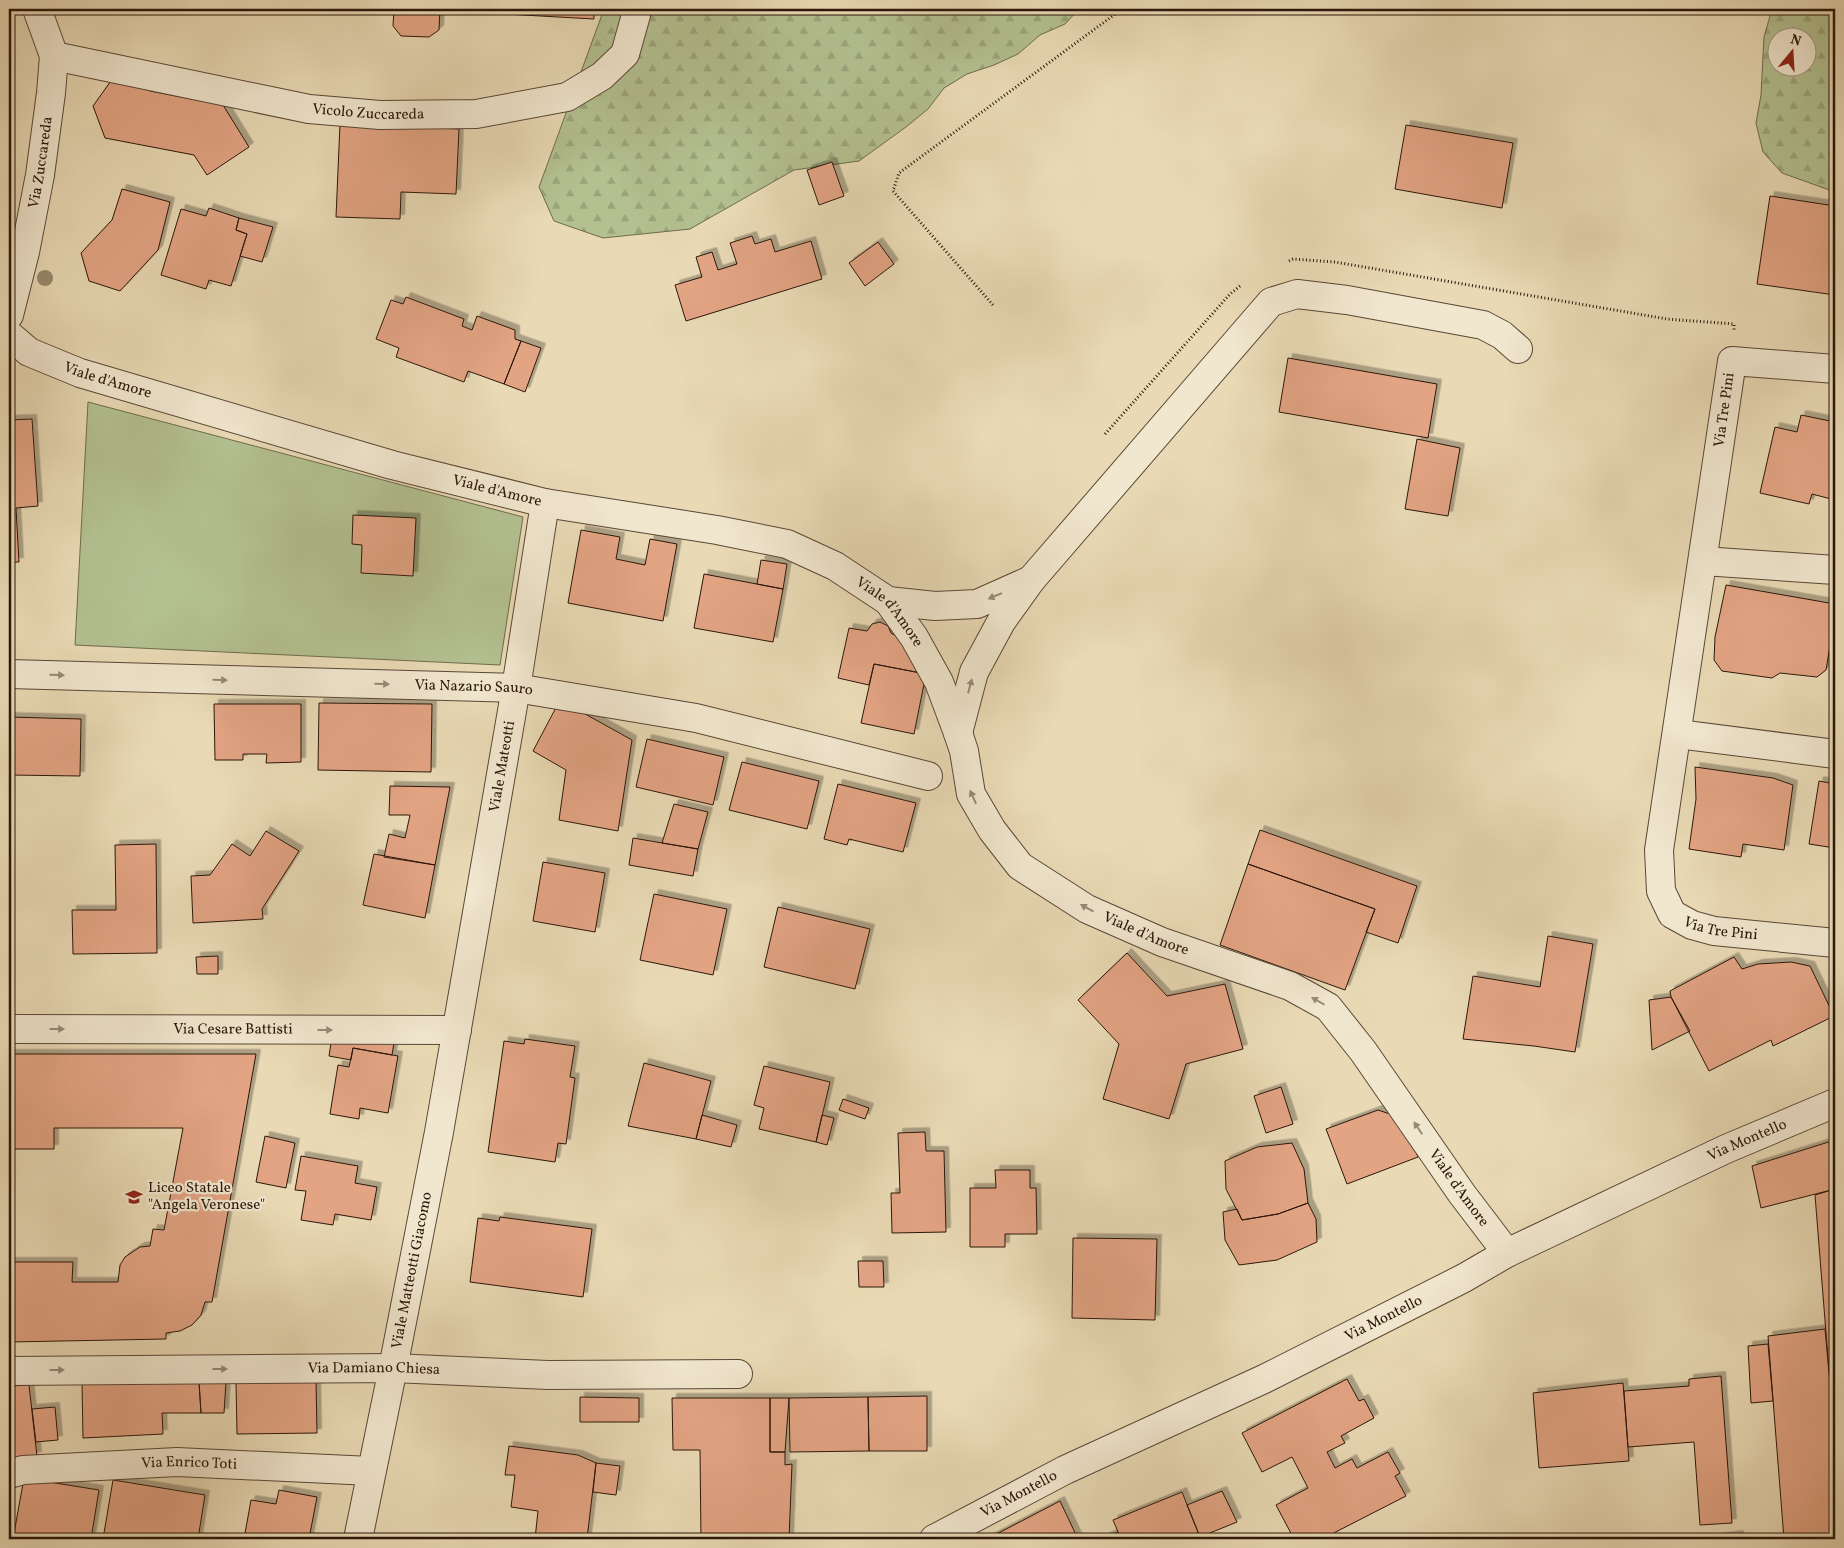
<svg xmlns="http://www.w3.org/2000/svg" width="1844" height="1548" viewBox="0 0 1844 1548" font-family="Vollkorn,serif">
	<defs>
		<pattern id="forest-firs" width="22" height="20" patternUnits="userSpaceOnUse" patternTransform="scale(1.25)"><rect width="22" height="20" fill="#b3c090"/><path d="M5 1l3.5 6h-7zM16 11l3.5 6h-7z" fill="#9aa47b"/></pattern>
		<filter id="shadow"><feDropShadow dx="4.5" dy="-4.5" stdDeviation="0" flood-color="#0004"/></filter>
	</defs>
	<rect width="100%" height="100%" fill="#e9dab5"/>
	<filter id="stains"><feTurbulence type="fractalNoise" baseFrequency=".004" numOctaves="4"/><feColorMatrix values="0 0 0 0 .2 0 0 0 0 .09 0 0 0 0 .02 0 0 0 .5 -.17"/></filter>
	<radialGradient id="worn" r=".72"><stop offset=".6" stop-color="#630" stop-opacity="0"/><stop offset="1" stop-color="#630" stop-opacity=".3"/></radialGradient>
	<!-- forest -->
	<path fill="url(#forest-firs)" stroke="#6f6b4e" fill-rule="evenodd" d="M604 9H1079L1065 24 1040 35 1018 54 994 65 967 74 944 88 928 109 906 127 859 161 794 170 690 229 603 238 554 221 539 187Z
		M1772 9H1835V192L1782 173 1763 152 1756 123 1761 95 1764 37ZM1776 38H1806V68H1776Z"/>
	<!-- park -->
	<path fill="#b3c090" stroke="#6f6b4e" d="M88 402 523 517 500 665 75 645Z"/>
	<!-- building -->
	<path fill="#e3a484" stroke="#2b160b" filter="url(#shadow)" d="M394 9H440L439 30 429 37 401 36 393 26Z
		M506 9H594V19L505 14Z
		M113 78 147 84 150 91 202 101 218 97 249 147 207 175 194 155 105 138 93 106Z
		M340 124 459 129 456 194 401 192 400 219 336 217Z
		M1406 125 1513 143 1502 208 1395 189Z
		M832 162 844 196 819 205 807 170Z
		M122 189 170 202 158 250 120 291 89 281 81 253 112 220Z
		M1770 196 1835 206V295L1757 284Z
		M209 208 239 218 236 230 247 234 231 286 209 280 206 289 161 275 181 209 206 216Z
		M239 218 273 227 262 262 240 256 247 234 236 230Z
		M752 236 755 244 771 239 775 252 811 241 822 279 686 321 675 285 702 277 696 257 712 252 718 270 737 264 730 243Z
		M878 242 894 264 865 286 849 263Z
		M406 297 464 319 462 326 472 330 477 316 515 330V339L521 341 504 384 468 371 464 382 396 357 399 348 376 339 391 300 403 304Z
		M521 341 541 348 525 392 504 384Z
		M1288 358 1437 384 1428 438 1279 412Z
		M1801 415 1835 422V500L1812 494 1809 504 1760 493 1775 427 1797 432Z
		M32 419 38 506 16 508 19 562H9V420Z
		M1417 439 1460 448 1448 516 1405 509Z
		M353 515 416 518 413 576 361 573 362 545 352 544Z
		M581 530 620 537 616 559 645 565 650 539 677 544 663 621 568 603Z
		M761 560 787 564 783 589 757 584Z
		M704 574 783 589 773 642 694 628Z
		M1726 585 1835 604V615L1826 670 1817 677 1780 673 1772 678 1722 671 1714 660 1715 637Z
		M880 622 888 626 891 633 903 640 926 674 874 664 869 685 838 678 849 628 867 631 872 624Z
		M874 664 926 674 914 734 861 723Z
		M560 700 632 740 618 831 559 820 566 770 533 751Z
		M319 703 432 704 431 772 318 770Z
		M214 704H301V762L266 763 267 754H243V760H215Z
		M9 717 81 719 80 776 9 775Z
		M647 739 724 757 713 805 636 787Z
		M742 762 819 781 807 829 729 810Z
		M1695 767 1773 778 1793 785 1784 850 1743 844 1741 857 1689 849 1696 799Z
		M1819 781 1835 784V848L1809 844Z
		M838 784 916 803 903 852 849 839 847 845 824 839Z
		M390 786 450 787 435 865 384 857 389 834 405 838 410 815H389Z
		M674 804 708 812 698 849 662 843Z
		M1260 830 1417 886 1398 943 1366 932 1375 909 1248 864Z
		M266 831 299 851 262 909 263 919 193 923 191 876 210 875 232 844 250 856Z
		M633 838 698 849 693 876 629 865Z
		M156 844 157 953 73 954 72 910H116L115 845Z
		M374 854 435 865 425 918 363 905Z
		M543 862 605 873 595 932 533 921Z
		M1248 864 1375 909 1345 990 1220 945Z
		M654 894 727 909 713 975 640 960Z
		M778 907 870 929 855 989 764 967Z
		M1548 936 1593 944 1575 1052 1534 1046 1463 1039 1473 976 1540 987Z
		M1127 953 1167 996 1225 984 1243 1049 1186 1064 1169 1119 1103 1099 1119 1044 1078 1000Z
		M218 956V974H197L196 957Z
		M1734 957 1742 969 1758 964 1791 962 1810 966 1834 1016 1773 1046 1771 1040 1709 1071 1671 997 1670 991Z
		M1671 997 1690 1031 1652 1050 1649 1000Z
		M332 1037H395L392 1055 353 1048 351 1060 329 1056Z
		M525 1039 575 1046 570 1077 575 1078 566 1144 558 1143 555 1162 488 1152 504 1041 524 1044Z
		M353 1048 398 1056 388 1113 360 1108 359 1119 330 1114 338 1065 349 1067Z
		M9 1054H256L212 1302H205L201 1315 192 1325 180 1331 166 1333V1339L9 1342V1262H73L72 1282H118L120 1265 125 1257 140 1247 150 1246 153 1229 164 1230 183 1128H54V1149H9Z
		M644 1063 711 1081 696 1139 628 1126Z
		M764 1066 830 1082 816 1142 759 1129 764 1108 754 1105Z
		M1281 1087 1293 1124 1266 1133 1254 1096Z
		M843 1099 869 1108 865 1119 839 1110Z
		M1378 1110 1390 1114 1404 1122 1418 1157 1347 1184 1326 1129Z
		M702 1115 737 1125 731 1147 696 1139Z
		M822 1115 834 1118 827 1145 816 1142Z
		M925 1132 926 1151H944L946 1232 892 1233 891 1193H900L898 1133Z
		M265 1136 295 1143 286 1188 256 1182Z
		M1835 1140V1189L1761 1208 1752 1166Z
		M1292 1143 1304 1169 1308 1203 1278 1214 1242 1220 1226 1189 1225 1161 1257 1147Z
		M301 1156 358 1166 355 1183 377 1187 371 1220 335 1214 333 1225 301 1220 306 1191 295 1190Z
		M995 1170H1030V1188H1036L1037 1234H1005V1247H970V1188H996Z
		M1835 1189V1384L1830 1383 1815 1195Z
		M1308 1203 1316 1219 1317 1242 1277 1260 1239 1265 1225 1240 1223 1212 1237 1209 1242 1220 1278 1214Z
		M500 1217 592 1229 583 1297 470 1282 478 1218 499 1221Z
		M1073 1238 1157 1239 1155 1320 1072 1318Z
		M858 1261H883L884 1287H859Z
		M1825 1329 1830 1383 1835 1384V1539H1784L1768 1336Z
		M1768 1344 1773 1401 1751 1403 1748 1346Z
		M1721 1376 1732 1523 1700 1525 1694 1442 1628 1447 1624 1391 1689 1386V1379Z
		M1347 1379 1359 1401 1364 1399 1374 1418 1341 1436 1345 1443 1327 1452 1335 1468 1352 1459 1357 1468 1388 1452 1400 1473 1395 1476 1406 1496 1322 1539H1294L1276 1505 1308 1488 1292 1457 1262 1472 1242 1433Z
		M316 1381 317 1433 237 1434 236 1383Z
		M199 1382H226L224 1413H201Z
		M199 1382 201 1413H162L163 1434 83 1438 82 1384Z
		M1623 1383 1629 1461 1539 1468 1533 1393Z
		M29 1385 37 1456 9 1461V1386Z
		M927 1396V1451H869L868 1397Z
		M580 1397 639 1398V1422H580Z
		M868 1397 869 1451 790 1452 789 1398Z
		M672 1398H770V1452H785V1465L792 1464 789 1539H701L700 1450H673Z
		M770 1398H789L785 1452H770Z
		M55 1407 58 1440 36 1442 32 1409Z
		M509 1446 578 1455 596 1463 587 1539H535L538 1511 511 1507 515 1475H505Z
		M596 1463 620 1466 616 1495 593 1492Z
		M24 1478 99 1490 91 1539H13Z
		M113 1480 205 1495 198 1539H103Z
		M279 1490 317 1497 309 1539H244L251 1500 276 1504Z
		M1222 1491 1237 1522 1200 1537 1187 1505Z
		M1182 1492 1200 1537 1193 1539H1121L1113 1520Z
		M1060 1501 1078 1539H987Z
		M1118 1532 1121 1539H1101Z
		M1739 1535V1539H1715V1538Z"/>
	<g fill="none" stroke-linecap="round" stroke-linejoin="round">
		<!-- minor casing -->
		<g stroke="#5a4736" stroke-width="30">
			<g id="minor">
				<path id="s1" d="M54 56 309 109 380 115 476 114 567 97 602 76 625 54 636 15V9"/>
				<path id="s2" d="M9 315 25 252 40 175 51 93 54 56 37 9"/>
				<path id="s3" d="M9 335 29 352 80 373 392 465 545 503 717 530 787 544 835 566 888 601 914 637 939 682 958 733 964 751 971 794 992 830 1020 866 1087 909 1162 942 1290 986 1328 1007 1363 1051 1462 1194 1507 1253"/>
				<path id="s4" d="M1835 369 1732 361 1659 850 1661 891 1672 914 1692 925 1714 931 1835 943"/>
				<path d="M1703 561 1835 570"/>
				<path d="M1031 580 1271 302 1297 294 1347 300 1483 325 1502 335 1518 349"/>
				<path d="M888 601 935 606 977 604 1031 580 1001 622 974 672 958 733"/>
				<path id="s5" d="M9 674 516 688 696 718 928 776"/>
				<path d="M1678 734 1835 754"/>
				<path id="s6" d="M9 1029 457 1030"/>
				<path id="s7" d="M9 1371 393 1368 548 1375 738 1374"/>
				<path id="s8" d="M9 1474 23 1470 177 1462 371 1471"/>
				<path id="s9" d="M358 1539 393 1368 439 1132 516 688 545 503"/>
				<path id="s10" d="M934 1539 1065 1470 1264 1379 1464 1278 1507 1253 1726 1149 1835 1103"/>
			</g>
		</g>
		<!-- path -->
		<path stroke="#2b160b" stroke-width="3" stroke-dasharray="1 2.5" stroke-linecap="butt" d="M1289 261 1293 259 1335 262 1667 319 1734 324V330
			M993 305 893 191 899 173 1122 9
			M1105 434 1230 294 1240 286"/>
		<!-- minor -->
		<use href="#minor" stroke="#f1e7cf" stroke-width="28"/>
	</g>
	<!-- trees -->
	<circle fill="#978a6e" cx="45" cy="278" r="8"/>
	<!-- one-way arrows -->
	<defs><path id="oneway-solid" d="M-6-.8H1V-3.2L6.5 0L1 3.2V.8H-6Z" transform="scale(1.25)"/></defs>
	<g fill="#988977">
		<use href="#oneway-solid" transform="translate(995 596) rotate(157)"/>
		<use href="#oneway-solid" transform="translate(57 675) rotate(1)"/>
		<use href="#oneway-solid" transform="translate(220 680) rotate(1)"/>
		<use href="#oneway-solid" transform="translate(382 684) rotate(1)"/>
		<use href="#oneway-solid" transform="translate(970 686) rotate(-75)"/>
		<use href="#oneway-solid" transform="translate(973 797) rotate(-114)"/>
		<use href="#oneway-solid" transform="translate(1087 908) rotate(-151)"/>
		<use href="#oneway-solid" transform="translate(1318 1001) rotate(-150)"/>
		<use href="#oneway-solid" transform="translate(57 1029)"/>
		<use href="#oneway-solid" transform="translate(325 1030)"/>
		<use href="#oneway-solid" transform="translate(1418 1128) rotate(-124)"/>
		<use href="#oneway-solid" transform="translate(220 1369)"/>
		<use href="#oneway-solid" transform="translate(57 1370)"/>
	</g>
	<!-- icons -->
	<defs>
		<g id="school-bare" transform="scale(1.35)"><path d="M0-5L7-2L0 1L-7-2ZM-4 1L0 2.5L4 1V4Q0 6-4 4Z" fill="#8f2418" stroke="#f1e7cf" stroke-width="2.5" paint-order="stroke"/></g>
	</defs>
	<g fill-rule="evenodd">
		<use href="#school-bare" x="134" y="1197"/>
	</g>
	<g text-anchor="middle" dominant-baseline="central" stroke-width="4.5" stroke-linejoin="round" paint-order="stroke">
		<!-- street labels -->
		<g font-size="15" fill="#2b160b" stroke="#f1e7cf">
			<text stroke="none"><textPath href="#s1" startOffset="320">Vicolo Zuccareda</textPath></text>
			<text stroke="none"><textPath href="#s2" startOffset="156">Via Zuccareda</textPath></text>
			<text stroke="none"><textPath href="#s3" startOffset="110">Viale d'Amore</textPath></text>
			<text transform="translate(1725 410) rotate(-82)">Via Tre Pini</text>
			<text stroke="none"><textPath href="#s3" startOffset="515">Viale d'Amore</textPath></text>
			<text stroke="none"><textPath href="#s3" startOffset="935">Viale d'Amore</textPath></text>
			<text stroke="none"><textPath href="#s5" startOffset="465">Via Nazario Sauro</textPath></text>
			<text stroke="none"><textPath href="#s9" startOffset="786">Viale Mateotti</textPath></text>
			<text stroke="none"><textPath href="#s4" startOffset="716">Via Tre Pini</textPath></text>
			<text stroke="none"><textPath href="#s3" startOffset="1370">Viale d'Amore</textPath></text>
			<text stroke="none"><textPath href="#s6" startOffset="224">Via Cesare Battisti</textPath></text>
			<text stroke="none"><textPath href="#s10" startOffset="906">Via Montello</textPath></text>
			<text stroke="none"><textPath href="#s3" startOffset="1790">Viale d'Amore</textPath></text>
			<text stroke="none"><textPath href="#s9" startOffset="274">Viale Matteotti Giacomo</textPath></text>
			<text stroke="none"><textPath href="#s10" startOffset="501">Via Montello</textPath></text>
			<text stroke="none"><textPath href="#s7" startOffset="365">Via Damiano Chiesa</textPath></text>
			<text stroke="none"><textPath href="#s8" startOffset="181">Via Enrico Toti</textPath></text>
			<text stroke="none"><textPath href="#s10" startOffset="96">Via Montello</textPath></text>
		</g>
		<!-- poi labels -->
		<g font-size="15" fill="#2b160b" stroke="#f1e7cf" text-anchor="start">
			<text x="148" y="1188">Liceo Statale<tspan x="148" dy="17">"Angela Veronese"</tspan></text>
		</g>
	</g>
	<!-- margin -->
	<rect width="1844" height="1548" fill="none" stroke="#e9dab5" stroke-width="30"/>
	<rect x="10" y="10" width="1824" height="1528" fill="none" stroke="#2b160b" stroke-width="2.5"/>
	<rect x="15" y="15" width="1814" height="1518" fill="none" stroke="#2b160b"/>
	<!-- north arrow -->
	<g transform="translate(1792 52) rotate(18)"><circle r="24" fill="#f1e7cf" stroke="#a29381"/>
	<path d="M0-4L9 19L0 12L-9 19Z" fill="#8f2418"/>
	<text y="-8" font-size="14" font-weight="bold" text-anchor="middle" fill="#2b160b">N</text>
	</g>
	<rect width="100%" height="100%" filter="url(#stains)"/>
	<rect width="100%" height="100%" fill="url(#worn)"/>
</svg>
